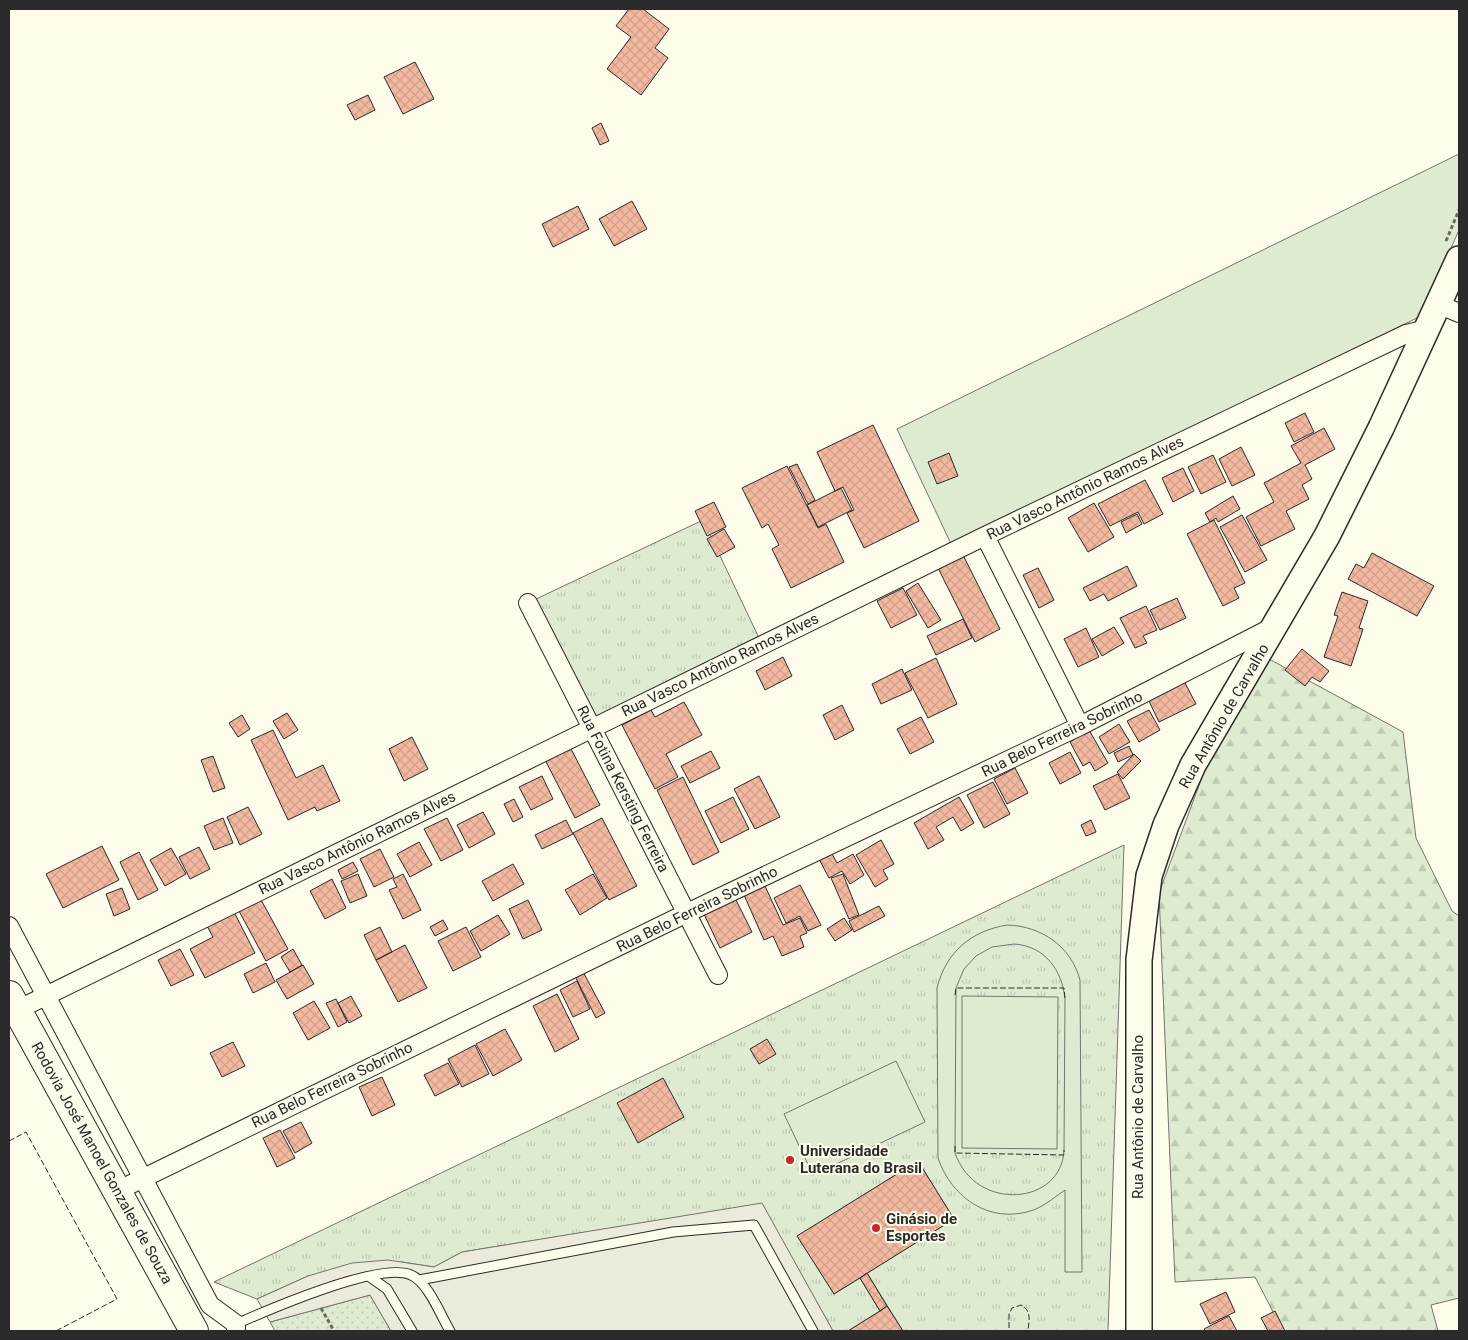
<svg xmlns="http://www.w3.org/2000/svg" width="1468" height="1340" viewBox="0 0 1468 1340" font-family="Roboto,sans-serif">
	<defs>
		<pattern id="grass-tufts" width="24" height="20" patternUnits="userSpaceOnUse" patternTransform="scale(1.25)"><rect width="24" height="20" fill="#deebd1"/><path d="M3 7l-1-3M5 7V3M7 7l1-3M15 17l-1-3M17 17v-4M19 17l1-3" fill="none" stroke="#bfcab4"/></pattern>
		<pattern id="forest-firs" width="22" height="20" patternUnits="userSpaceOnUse" patternTransform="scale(1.25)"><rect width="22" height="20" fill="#deebd1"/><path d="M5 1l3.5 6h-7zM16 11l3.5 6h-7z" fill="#bfcab4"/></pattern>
		<pattern id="garden-dots" width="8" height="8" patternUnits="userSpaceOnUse" patternTransform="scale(1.25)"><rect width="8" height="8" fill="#deebd1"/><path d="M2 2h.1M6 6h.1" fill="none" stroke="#bfcab4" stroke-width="1.8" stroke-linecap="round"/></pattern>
		<pattern id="building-cross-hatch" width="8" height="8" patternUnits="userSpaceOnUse" patternTransform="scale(1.25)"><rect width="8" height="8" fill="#f2b8a0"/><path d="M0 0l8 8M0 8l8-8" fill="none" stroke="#d09e8a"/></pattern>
	</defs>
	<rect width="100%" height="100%" fill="#fdfbea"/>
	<!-- grass -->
	<path fill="url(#grass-tufts)" stroke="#74746e" d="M703 520 760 640 594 719 534 600Z
		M1124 845 1108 1331H903L867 1273 954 1219 918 1161 798 1236 834 1294 860 1278 880 1311 848 1331H833L762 1204 462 1252 434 1267 402 1262 308 1276 257 1299 214 1282Z"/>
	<!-- forest -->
	<path fill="url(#forest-firs)" stroke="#74746e" d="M1269 659 1403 732 1416 838 1452 911 1459 916V1298L1431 1305 1438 1331H1283L1255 1277 1175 1282 1159 893 1204 772Z"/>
	<!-- park -->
	<path fill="#deebd1" stroke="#74746e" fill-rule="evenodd" d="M1459 154V230L1421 316 952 546 897 429Z
		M1007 925C1041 926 1071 946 1080 980L1082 1272H1065V1190C1056 1196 1047 1204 1036 1209 992 1226 952 1199 938 1158L937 988C946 952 971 931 1007 925ZM1014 944C1045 946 1062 970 1065 999L1064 1150C1062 1205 976 1213 955 1153L956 988 964 969 976 956 992 947Z
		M962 996 1058 997 1057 1149 962 1148Z
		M896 1061 925 1122 813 1175 784 1114Z"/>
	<!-- garden -->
	<path fill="url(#garden-dots)" stroke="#74746e" d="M370 1295 391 1331H275L270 1322Z"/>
	<!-- parking -->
	<path fill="#eceadb" stroke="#74746e" d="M762 1203 833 1331H391L370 1295 270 1322 257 1299 308 1276 352 1263 388 1260 434 1267 462 1252Z"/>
	<!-- building -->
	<path fill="url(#building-cross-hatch)" stroke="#2b2b2b" d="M629 9H643L669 29 655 48 668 58 641 95 607 69 631 37 616 26Z
		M415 62 434 99 403 114 384 77Z
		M368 95 375 110 355 120 347 105Z
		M601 123 609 141 600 145 592 128Z
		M632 201 647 229 614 246 599 219Z
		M578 206 589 229 553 247 542 224Z
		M1305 413 1314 432 1294 442 1285 423Z
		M873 425 919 521 864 548 847 513 854 510 843 487 835 491 817 452Z
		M1324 428 1335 449 1305 465 1312 479 1302 485 1309 499 1286 511 1295 529 1261 546 1246 517 1274 502 1264 483 1301 463 1291 446Z
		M1241 447 1255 475 1232 486 1219 459Z
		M949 453 958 476 937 484 928 462Z
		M1213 455 1226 482 1201 494 1188 467Z
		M797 464 815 500 808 504 789 467Z
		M787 466 818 528 826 524 844 562 791 588 772 549 779 545 768 524 762 528 742 488Z
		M1183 468 1194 491 1173 502 1162 478Z
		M1145 480 1163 514 1144 524 1138 512 1110 526 1098 504Z
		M841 488 852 510 818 527 807 505Z
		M1233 496 1240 509 1218 522 1216 518 1210 522 1205 513Z
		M714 502 726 527 707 536 695 511Z
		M1094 503 1114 537 1088 552 1068 518Z
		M1137 514 1142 524 1126 533 1121 522Z
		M1242 515 1267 560 1245 572 1220 527Z
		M1214 520 1245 583 1234 588 1239 598 1223 606 1187 534Z
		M724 529 735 547 717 557 707 539Z
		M961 551 1000 629 975 642 936 564Z
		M1372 553 1434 586 1417 616 1348 579 1356 564 1364 568Z
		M1127 566 1137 586 1108 601 1104 594 1090 601 1083 588Z
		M1038 568 1054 600 1039 608 1023 575Z
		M918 583 941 620 928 628 906 591Z
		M903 588 917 615 891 628 877 601Z
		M1342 592 1368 601 1359 628 1363 629 1351 666 1324 657 1338 616 1334 615Z
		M1177 598 1186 618 1160 630 1150 610Z
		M1146 606 1157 630 1143 636 1147 643 1135 648 1120 618Z
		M963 619 972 638 936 655 927 636Z
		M1114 627 1124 643 1102 656 1092 639Z
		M1086 628 1099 657 1078 667 1064 639Z
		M1302 649 1329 671 1320 682 1312 677 1305 686 1285 670Z
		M783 657 792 676 765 690 756 671Z
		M936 658 957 704 928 718 905 673Z
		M902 669 912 690 881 704 872 684Z
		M1184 681 1196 704 1159 722 1148 699Z
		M684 702 702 735 666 754 678 777 655 789 622 725 651 710 655 717Z
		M842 705 854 730 835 740 823 715Z
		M1149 710 1160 730 1139 742 1127 721Z
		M287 713 298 730 284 739 273 721Z
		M242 715 250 729 238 737 229 723Z
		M921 717 934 742 910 754 897 729Z
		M1119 724 1130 742 1109 754 1099 737Z
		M273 730 296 778 323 765 340 801 317 811 315 807 288 820 251 740Z
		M1089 730 1108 763 1095 771 1090 762 1083 766 1070 742Z
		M412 737 428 769 404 781 389 749Z
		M569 745 600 805 575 818 544 758Z
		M1129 746 1133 755 1118 762 1114 753Z
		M711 751 720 768 690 783 681 766Z
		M1070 752 1081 773 1060 784 1049 763Z
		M1134 754 1141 761 1123 779 1117 772Z
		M213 756 225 788 213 792 201 760Z
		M1015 768 1028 793 1007 804 994 779Z
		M1118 774 1130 798 1105 810 1093 786Z
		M542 776 553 799 531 810 519 787Z
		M759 776 780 817 755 829 734 789Z
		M683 777 719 852 693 865 657 790Z
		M993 782 1010 814 984 828 967 795Z
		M733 797 749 829 721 843 705 811Z
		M959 797 974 823 961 831 953 817 936 827 944 840 928 849 914 823Z
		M514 799 523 817 513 822 504 804Z
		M248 807 262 834 240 845 227 817Z
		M483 812 495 834 469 848 457 825Z
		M223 818 233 843 214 850 204 826Z
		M447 818 463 850 441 861 424 829Z
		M602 818 637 886 609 900 573 833Z
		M566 820 573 834 542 849 535 835Z
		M1091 820 1096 832 1086 836 1081 825Z
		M881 840 894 864 883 870 888 879 875 887 856 855Z
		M419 842 432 865 410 877 397 854Z
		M102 846 119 880 63 908 46 874Z
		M199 847 210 869 190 879 179 857Z
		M171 848 186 874 165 886 150 860Z
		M380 849 394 877 374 887 360 859Z
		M139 852 158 890 138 900 120 862Z
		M831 852 837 863 853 854 864 875 850 884 842 871 829 878 819 859Z
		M353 862 358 871 342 879 338 870Z
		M513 864 524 884 493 901 482 881Z
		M358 874 367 896 350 903 341 881Z
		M403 874 421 910 403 919 389 890 397 887 393 879Z
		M593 874 607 898 580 915 565 890Z
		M843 874 859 915 849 919 831 878Z
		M332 879 346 908 325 919 310 891Z
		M800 885 821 925 808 931 800 916 786 923 774 898Z
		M765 886 783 925 800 918 807 933 800 936 804 947 782 956 773 936 764 940 744 895Z
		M122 888 130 909 114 916 106 894Z
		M734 896 752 932 720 948 703 912Z
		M260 898 288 949 266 961 239 911Z
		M528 900 542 930 523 939 509 909Z
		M879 906 885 916 854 932 849 921Z
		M234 912 255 953 205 978 190 949 213 937 207 926Z
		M498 915 510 934 481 951 470 931Z
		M844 918 852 930 835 941 827 929Z
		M443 920 448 929 435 936 430 927Z
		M380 927 392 952 376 960 364 935Z
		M466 927 481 957 453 971 438 941Z
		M405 945 427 988 398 1002 376 960Z
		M180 949 194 975 171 986 158 960Z
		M293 949 302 965 290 972 281 957Z
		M266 963 275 982 253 993 244 974Z
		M303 965 314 984 287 999 276 980Z
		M581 968 605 1013 596 1018 573 972Z
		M577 981 590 1009 573 1017 560 990Z
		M557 994 579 1039 555 1052 533 1006Z
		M351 996 362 1016 349 1023 338 1003Z
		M336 999 347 1022 338 1027 326 1003Z
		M314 1001 330 1028 308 1040 293 1013Z
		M505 1029 522 1060 493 1076 476 1044Z
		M767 1039 776 1054 759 1064 750 1049Z
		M233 1042 245 1066 222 1077 210 1053Z
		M475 1045 489 1074 462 1087 448 1059Z
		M448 1063 459 1084 435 1096 424 1075Z
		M382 1077 395 1105 372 1116 359 1087Z
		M663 1078 684 1117 638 1143 617 1103Z
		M301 1122 312 1143 295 1153 283 1131Z
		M280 1130 295 1158 277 1167 263 1138Z
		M918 1161 954 1219 834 1294 797 1236Z
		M867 1273 887 1306 880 1311 860 1278Z
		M1226 1292 1235 1312 1210 1324 1200 1304Z
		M887 1306 903 1331H848L880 1311Z
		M1275 1311 1285 1331H1268L1261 1318Z
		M1229 1316 1237 1331H1206L1204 1329Z"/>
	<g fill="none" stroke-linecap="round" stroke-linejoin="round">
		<!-- lane casing -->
		<g stroke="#2b2b2b" stroke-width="11">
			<path id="lane" d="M370 1277 387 1289 412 1331
				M419 1280 673 1232 754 1225 813 1331
				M236 1324C268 1310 380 1261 411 1275 428 1282 441 1316 450 1331"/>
		</g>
		<!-- street casing -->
		<g stroke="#2b2b2b" stroke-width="20">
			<path id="street" d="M1440 305 1459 313
				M985 536 1080 726
				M528 603 718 975
				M9 926 210 1305 236 1324V1331
				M17 1010 985 536 1406 334 1427 329
				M117 1191 687 913 1080 726 1273 627"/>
		</g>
		<!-- secondary casing -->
		<g stroke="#2b2b2b" stroke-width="28">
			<path id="secondary" d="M1139 1331V960L1149 876 1166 825 1193 765 1327 536 1381 428 1459 259"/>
		</g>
		<!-- primary casing -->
		<g stroke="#2b2b2b" stroke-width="30">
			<path id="primary" d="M9 995 194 1331"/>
		</g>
		<!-- path -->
		<path stroke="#6a6964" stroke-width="3" stroke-dasharray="4 2.5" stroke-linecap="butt" d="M1446 241 1459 210
			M321 1308 334 1331"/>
		<!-- lane -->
		<use href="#lane" stroke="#fdfbea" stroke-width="9"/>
		<!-- street -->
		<use href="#street" stroke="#fdfbea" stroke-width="18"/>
		<!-- secondary -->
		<use href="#secondary" stroke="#fdfbea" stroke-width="25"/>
		<!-- primary -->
		<use href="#primary" stroke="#fdfbea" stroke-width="28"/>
		<!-- fence -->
		<path stroke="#2b2b2b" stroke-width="1" stroke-dasharray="6 2.5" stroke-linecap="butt" d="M955 995 956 988H1064L1065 999
			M9 1141 26 1132 117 1299 56 1331
			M955 1146V1153L1064 1155V1150
			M1009 1328V1314L1012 1308 1021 1305C1032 1311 1029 1320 1028 1331"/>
	</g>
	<!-- markers -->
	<g fill="#c62828" stroke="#fdfbea" stroke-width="2">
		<circle cx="790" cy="1160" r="5"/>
		<circle cx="876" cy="1228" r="5"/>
	</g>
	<g text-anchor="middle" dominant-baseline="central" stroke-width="4" stroke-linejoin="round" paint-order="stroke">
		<!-- street labels -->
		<g font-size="15" fill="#2b2b2b" stroke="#fdfbea">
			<text transform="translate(1085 488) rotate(-26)">Rua Vasco Antônio Ramos Alves</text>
			<text transform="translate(720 665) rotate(-26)">Rua Vasco Antônio Ramos Alves</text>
			<text transform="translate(1224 716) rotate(-60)">Rua Antônio de Carvalho</text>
			<text transform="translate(1062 734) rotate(-26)">Rua Belo Ferreira Sobrinho</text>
			<text transform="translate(623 789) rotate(63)">Rua Fotina Kersting Ferreira</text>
			<text transform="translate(357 843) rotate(-26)">Rua Vasco Antônio Ramos Alves</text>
			<text transform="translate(697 909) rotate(-26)">Rua Belo Ferreira Sobrinho</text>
			<text transform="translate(332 1085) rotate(-26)">Rua Belo Ferreira Sobrinho</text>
			<text transform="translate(1138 1117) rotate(-90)">Rua Antônio de Carvalho</text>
			<text transform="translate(102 1163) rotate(61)">Rodovia José Manoel Gonzales de Souza</text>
		</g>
		<!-- poi labels -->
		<g font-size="15" font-weight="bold" fill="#2b2b2b" stroke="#fdfbea" text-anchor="start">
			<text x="800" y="1151">Universidade<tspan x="800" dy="17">Luterana do Brasil</tspan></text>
			<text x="886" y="1219">Ginásio de<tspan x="886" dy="17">Esportes</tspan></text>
		</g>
	</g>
	<!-- border -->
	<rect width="1468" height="1340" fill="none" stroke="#2b2b2b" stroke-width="20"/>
</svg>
